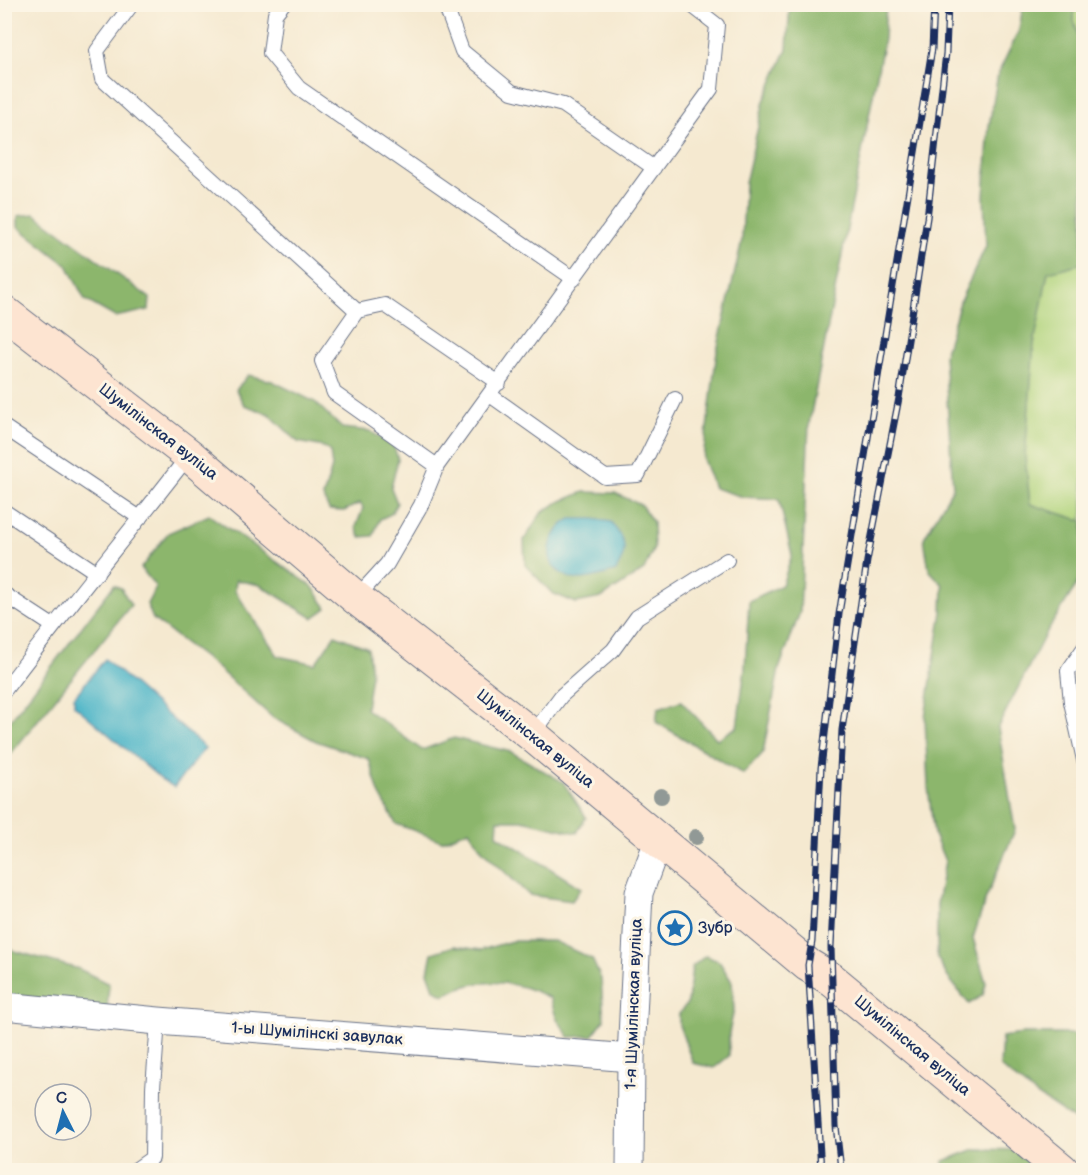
<svg xmlns="http://www.w3.org/2000/svg" width="1088" height="1175" viewBox="0 0 1088 1175" font-family="'Balsamiq Sans',sans-serif">
	<rect width="100%" height="100%" fill="#fcf5e5"/>
	<filter id="ink" filterUnits="userSpaceOnUse"><feTurbulence type="fractalNoise" baseFrequency=".0167" numOctaves="2"/><feDisplacementMap in="SourceGraphic" scale="12" xChannelSelector="R" yChannelSelector="G"/><feConvolveMatrix kernelMatrix="1 2 1 2 8 2 1 2 1" color-interpolation-filters="sRGB"/></filter>
	<filter id="wash" filterUnits="userSpaceOnUse"><feTurbulence type="fractalNoise" baseFrequency=".008" numOctaves="4" result="noise"/><feDisplacementMap in="SourceGraphic" scale="24" xChannelSelector="R" yChannelSelector="G"/><feGaussianBlur stdDeviation="1.35" result="paint"/><feColorMatrix in="noise" values="0 0 0 0 0 0 0 0 0 0 0 0 0 0 0 0 0 1.4 0 .05"/><feComposite in="paint" operator="in"/></filter>
	<g filter="url(#wash)">
		<rect width="100%" height="100%" fill="#f5e9d0"/>
		<!-- green -->
		<path fill="#b1d47d" stroke="#66826e" stroke-width="1.5" d="M1041 5H1083V554L1004 492Z
			M1083 663V729C1080 706 1073 685 1083 663Z"/>
		<!-- forest -->
		<path fill="#8cb66c" stroke="#547265" stroke-width="1.5" d="M790 4 886 5 884 39 809 424 800 612 779 669 763 753 743 774 656 722 658 708 681 701 717 739 737 727 745 669 749 601 782 585 792 555 779 499 743 497 714 488 703 459 717 351 742 240 745 183 764 101 787 49Z
			M1023 5H1075L1073 17 1084 56 1083 260 1079 264 1048 272 1034 344 1025 456 1030 504 1083 521V578L1079 581 1046 633 998 727 1015 830 986 898 973 938 986 983 983 995 969 1004 947 976 937 957V904L945 861 934 835 928 787 925 717 942 612 943 585 929 570 924 538 953 488 944 355 961 299 986 246 984 197 989 126 998 74 1019 30Z
			M35 214 150 298 149 310 115 317 85 300 67 265 18 227V216Z
			M248 375 272 381 315 402 342 428 370 431 394 447 398 459 391 488 397 503 391 514 380 519 373 536 360 537 356 527 363 508 360 503 344 511 329 510 323 497 332 467 330 452 324 447 298 442 269 414 244 405 236 390Z
			M584 492 615 493 641 505 653 522 654 548 644 570 601 598 576 603 552 593 525 565 524 540 542 512 559 502Z
			M209 515 312 586 327 608 313 618 260 585 236 580 235 591 278 656 315 664 335 635 368 648 371 674 366 709 422 750 454 738 511 752 563 782 586 817 577 833 522 820H498L497 835 581 888 572 901 529 895 482 850 469 830 442 841 396 824 379 793 369 759 316 741 273 718 214 665 153 619 147 604 156 587 141 568 168 533Z
			M114 585 121 588 131 605 5 761V727Z
			M512 941H554L592 959 601 979 604 1020 592 1036 569 1037 556 1017 550 998C516 980 478 976 444 995L434 989 428 972 432 953 454 946 481 950Z
			M4 948 79 969 109 984 107 1010 5 1000Z
			M705 956 719 961 732 982 734 1009 729 1033V1056L714 1068 693 1063 679 1025V1014L688 1002 692 967Z
			M1023 1034H1073L1083 1039V1122L1076 1121 1038 1096 1000 1067 1002 1037Z
			M975 1149 1021 1150 1063 1170H941L944 1161Z"/>
		<!-- water -->
		<path fill="#49b4c7" stroke="#327292" stroke-width="1.5" d="M571 519H593L611 522C626 543 629 548 616 571 602 575 588 580 574 579 569 578 565 575 561 573 539 559 553 528 571 519Z
			M105 659 205 748 174 787 162 780 74 705V697Z"/>
	</g>
	<g filter="url(#ink)">
		<g fill="none" stroke-linecap="round" stroke-linejoin="round">
			<!-- service casing -->
			<g stroke="#677086" stroke-width="16">
				<path id="service" d="M132 4 97 51 102 79 357 311
					M283 4 275 14 270 53 299 88 574 279
					M443 4 446 7 462 51 512 92 563 105 654 168
					M490 395 605 477 638 475 675 399
					M4 427 140 518
					M437 466 334 393 322 361 357 311 385 305 499 383
					M4 511 97 573
					M4 594 53 626
					M356 598 387 564 421 505 437 466 711 89 717 25 690 4
					M1084 648 1068 671 1071 702 1084 760
					M4 691C64 611 128 534 189 455
					M532 735 561 696 613 650 637 617 727 560
					M135 1170 152 1158 153 1088 158 1021"/>
			</g>
			<!-- minor casing -->
			<g stroke="#677086" stroke-width="29">
				<path id="minor" d="M4 1006 158 1021 631 1058
					M630 1170 631 1058 639 893 658 841"/>
			</g>
			<!-- secondary casing -->
			<g stroke="#677086" stroke-width="35">
				<path id="secondary" d="M4 312 189 455 356 598 532 735 808 965 831 979 1062 1170"/>
			</g>
			<!-- service -->
			<use href="#service" stroke="#fff" stroke-width="14"/>
			<!-- minor -->
			<use href="#minor" stroke="#fff" stroke-width="27"/>
			<!-- secondary -->
			<use href="#secondary" stroke="#fde4d1" stroke-width="33"/>
			<!-- rail casing -->
			<g stroke="#1b2f5e" stroke-width="7">
				<path id="rail" d="M821 1170 808 965 812 942 821 768 839 614 932 49 934 4
					M841 1170 836 1126 831 947 842 730 867 561 899 398 927 218 946 53 948 4"/>
			</g>
			<!-- rail -->
			<use href="#rail" stroke="#fcf5e5" stroke-width="4.5" stroke-dasharray="14" stroke-linecap="butt"/>
		</g>
		<!-- trees -->
		<g fill="#919996">
			<circle cx="661" cy="796" r="8"/>
			<circle cx="696" cy="837" r="8"/>
		</g>
	</g>
	<!-- icons -->
	<defs>
		<g id="sight-ring" transform="scale(1.725)"><circle r="9.5" fill="#fcf5e5" stroke="#1f6fb2" stroke-width="1.5"/><path d="M0-6L1.8-2.2L6-1.7L2.9 1.2L3.7 5.4L0 3.3L-3.7 5.4L-2.9 1.2L-6-1.7L-1.8-2.2Z" fill="#1f6fb2"/></g>
	</defs>
	<g fill-rule="evenodd">
		<use href="#sight-ring" x="675" y="928"/>
	</g>
	<g text-anchor="middle" dominant-baseline="central" stroke-width="6" stroke-linejoin="round" paint-order="stroke">
		<!-- street labels -->
		<g font-size="16" fill="#1b2f5e" stroke="#fcf5e5">
			<text transform="translate(158 432) rotate(38)">Шумілінская вуліца</text>
			<text transform="translate(535 739) rotate(39)">Шумілінская вуліца</text>
			<text transform="translate(634 1004) rotate(-88)">1-я Шумілінская вуліца</text>
			<text transform="translate(317 1034) rotate(4)">1-ы Шумілінскі завулак</text>
			<text transform="translate(912 1046) rotate(40)">Шумілінская вуліца</text>
		</g>
		<!-- poi labels -->
		<g font-size="16" fill="#1b2f5e" stroke="#fcf5e5" text-anchor="start">
			<text x="698" y="928">Зубр</text>
		</g>
	</g>
	<!-- margin -->
	<rect width="1088" height="1175" fill="none" stroke="#fcf5e5" stroke-width="24"/>
	<!-- north arrow -->
	<g transform="translate(63 1112) rotate(354)"><circle r="28" fill="#fcf5e5" stroke="#a2a6af" stroke-width="1.5"/>
	<path d="M0-4.5L10 22L0 15L-10 22Z" fill="#1f6fb2"/>
	<text y="-9" font-size="16" font-weight="bold" text-anchor="middle" fill="#1b2f5e">С</text>
	</g>
</svg>
